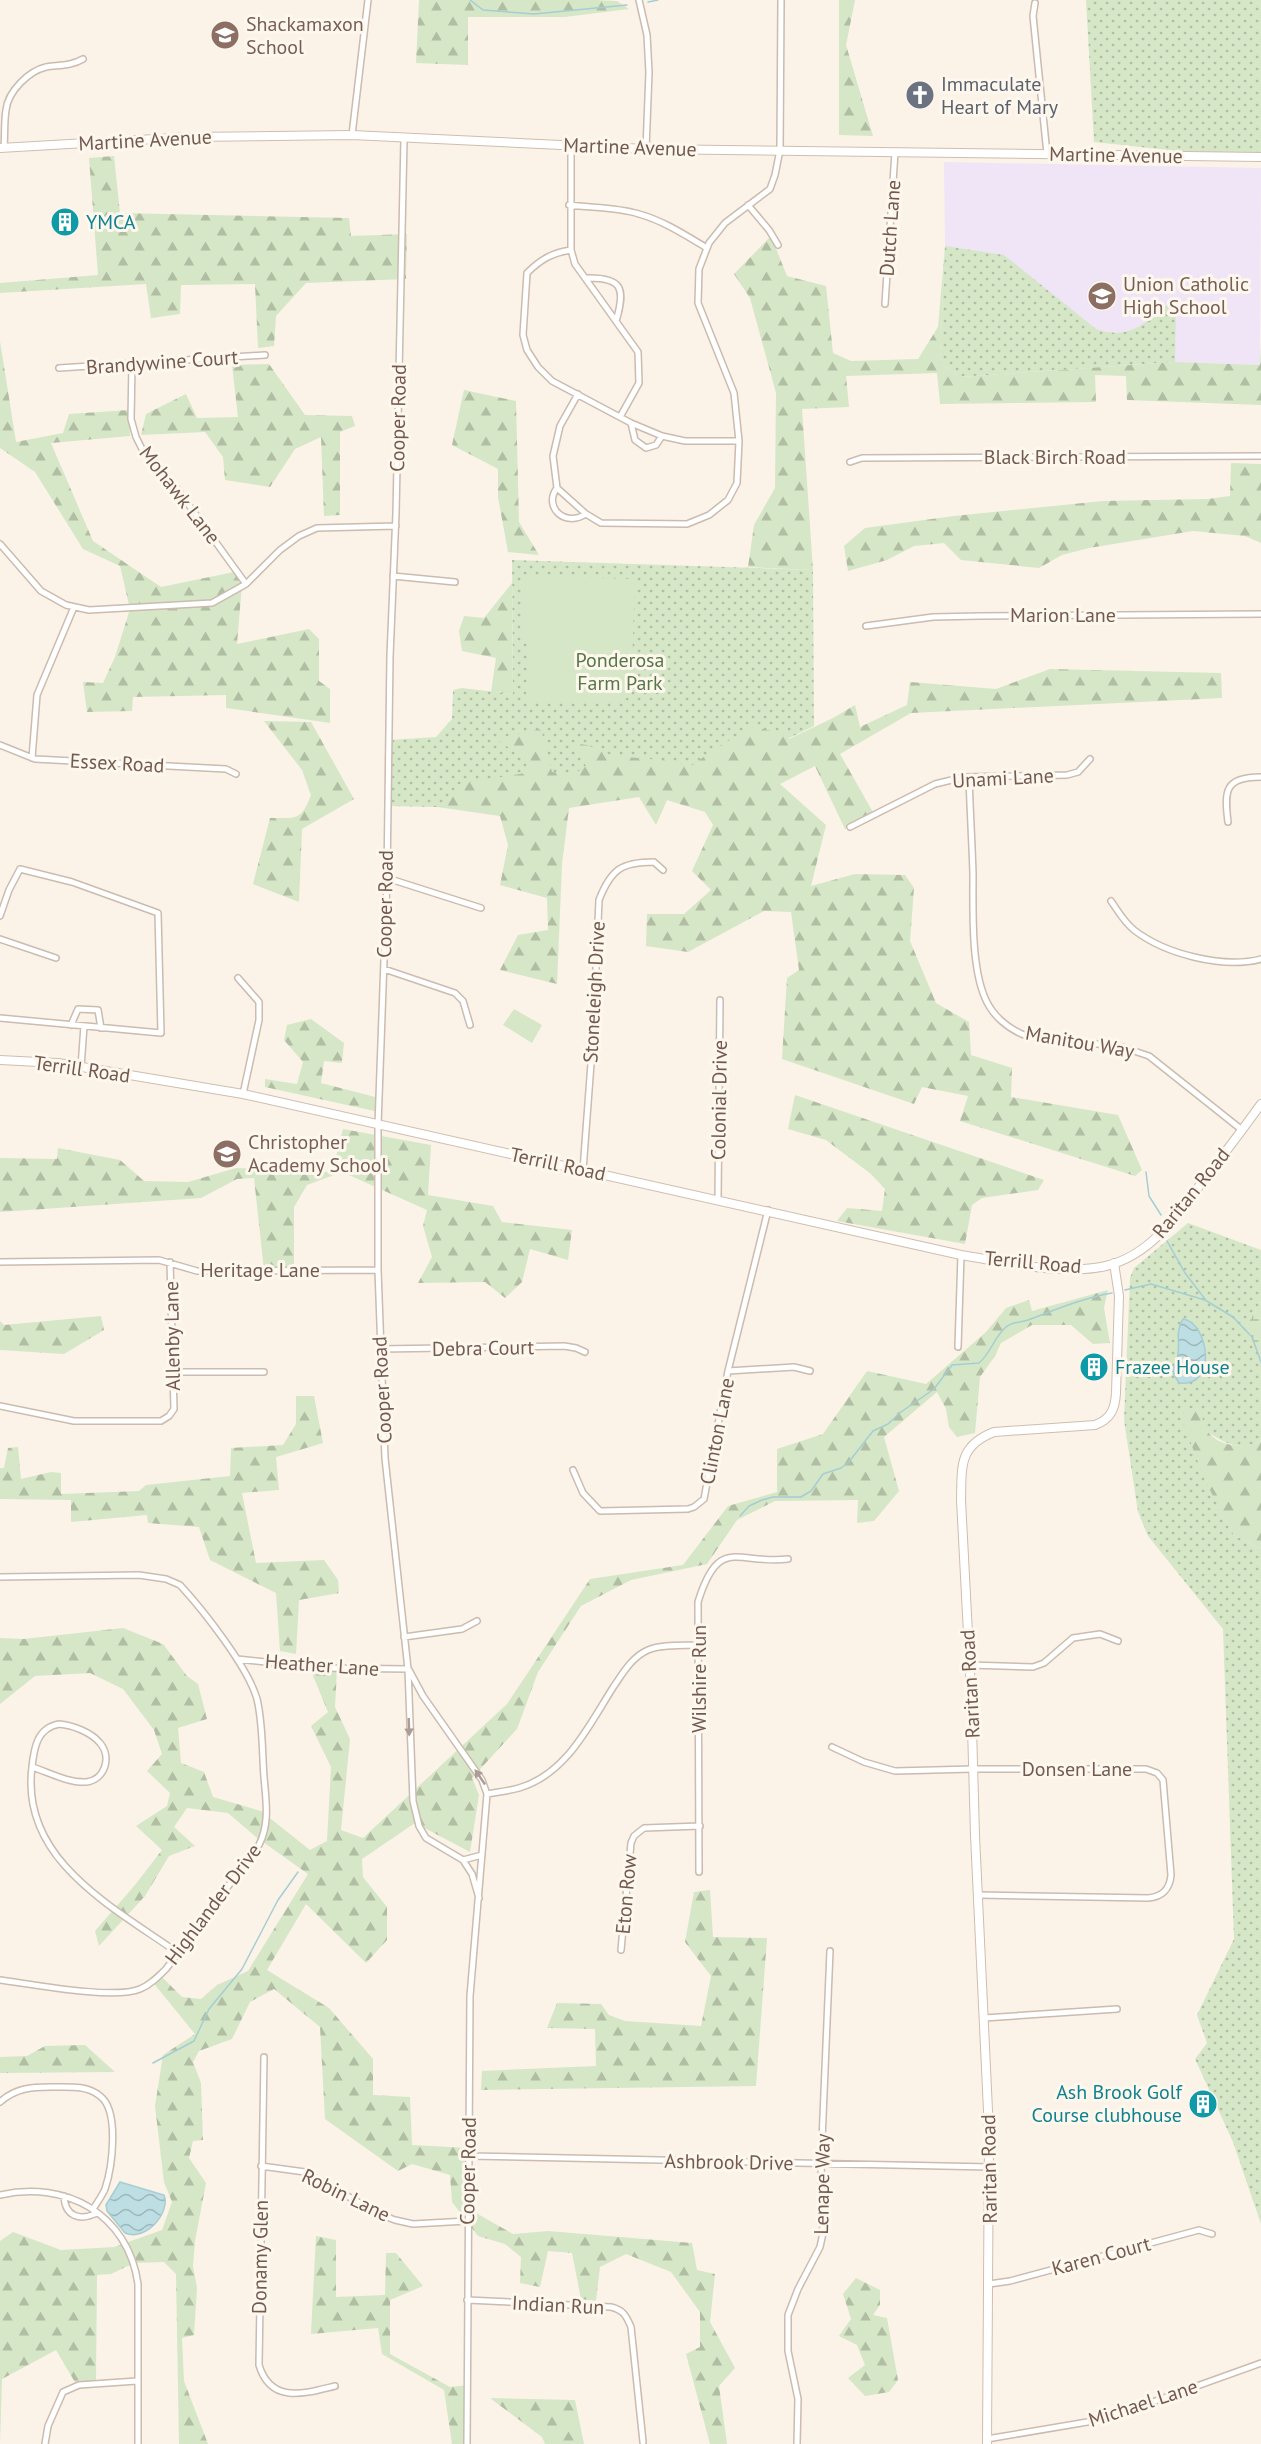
<svg xmlns="http://www.w3.org/2000/svg" width="1261" height="2444" viewBox="0 0 1261 2444" font-family="'PT Sans',sans-serif">
	<defs>
		<pattern id="grass-dots" width="8" height="8" patternUnits="userSpaceOnUse" patternTransform="scale(1.5)"><rect width="8" height="8" fill="#d5e7c7"/><path d="M2 2h.1M6 6h.1" fill="none" stroke="#b1bea4" stroke-width="1.8" stroke-linecap="round"/></pattern>
		<pattern id="forest-firs" width="22" height="20" patternUnits="userSpaceOnUse" patternTransform="scale(1.5)"><rect width="22" height="20" fill="#d5e7c7"/><path d="M5 1l3.5 6h-7zM16 11l3.5 6h-7z" fill="#b1bea4"/></pattern>
		<pattern id="wetland-marsh" width="20" height="14" patternUnits="userSpaceOnUse" patternTransform="scale(1.5)"><rect width="20" height="14" fill="#d5e7c7"/><path d="M1 5h8M5 5V1M11 12h8M15 12V8" fill="none" stroke="#b1bea4"/></pattern>
		<pattern id="water-waves" width="16" height="10" patternUnits="userSpaceOnUse" patternTransform="scale(1.5)"><rect width="16" height="10" fill="#bddee3"/><path d="M0 5q4-4 8 0t8 0" fill="none" stroke="#9eb7ba"/></pattern>
	</defs>
	<rect width="100%" height="100%" fill="#fbf3e8"/>
	<!-- education -->
	<path fill="#f0e4f7" d="M944 162 1261 168 1260 365 1174 362 940 363 945 246Z"/>
	<!-- grass -->
	<path fill="url(#grass-dots)" d="M1086 0H1261V155L1187 152 1094 142Z
		M945 246 1004 255 1096 329C1133 342 1148 319 1176 298L1175 362 959 377 940 363Z
		M512 560 813 570 814 726 705 779 437 807 387 806 389 740 436 737 452 719 453 690 462 688 513 694Z
		M1188 1223 1261 1250V1302L1245 1328 1261 1356V1440C1242 1453 1224 1443 1208 1432L1224 1518 1234 1535 1261 1549V2224L1233 2142 1195 2059 1207 2043 1197 2015 1234 1939 1223 1629 1148 1536 1138 1512 1124 1420 1130 1278 1134 1268Z"/>
	<!-- forest -->
	<path fill="url(#forest-firs)" d="M419 0H596L617 1 629 9 565 17H468V65L416 63Z
		M839 0H855L846 45 873 136 839 135Z
		M114 156 120 213 349 218 351 236 407 234 406 279 306 283 276 316 274 346 258 348 255 284 181 285 180 314 151 318 146 284 0 293V283L98 275 89 158Z
		M771 236 787 276 826 286 833 353 851 361 918 359 938 327 945 246 940 363 959 377 1175 362 1260 365 1261 346V405L1127 400 1126 376 1095 375 1096 402 940 404 937 373 846 376 849 407 802 409 813 570 748 567 754 525 775 488 776 393 750 298 734 274Z
		M0 341 16 442 63 433 69 414 129 410 130 436 51 443 93 541 161 587 234 572 242 584 237 644 309 629 319 639V681L330 689V723L226 708V695L133 697 132 711 87 712 83 682 103 683 115 657 130 609 120 566 83 549 35 472 0 448Z
		M269 364 305 415 352 416 355 426 340 432V515L324 516 321 437 295 449 270 487 225 480 223 457 205 432 141 435 146 414 186 394 197 418 238 417 232 365Z
		M464 390 516 401 519 522 539 555 508 552 498 497V469L452 445Z
		M1231 463 1261 464V543L1245 536 1193 531 1089 548 1062 555 1039 568 961 560 944 543 914 546 887 560 848 571 844 546 865 528 954 516 1103 501 1208 499 1230 496Z
		M512 583 513 694 491 692 496 658 462 651 459 631 464 616 484 618Z
		M1050 669 1221 673 1222 698 911 713 840 754 874 814 845 829 815 766 780 784 826 825 811 886 855 874 905 875 914 888 910 941 936 1003 969 1022 971 1055 1012 1068 1011 1097 1118 1115 1142 1170 1135 1176 960 1121 968 1096 922 1087 914 1104 782 1059 787 978 799 970 791 912 764 911 688 952 646 946 647 914H684L711 890 692 871 713 825 705 812 667 800 656 825 639 797 569 808 562 864 557 984 500 970 518 935 548 930 547 898 500 885 508 845 500 816 437 807 460 784 525 773 527 761 497 739 541 729 552 772 574 774 586 766 571 743 587 745 613 756 662 760 691 766 719 746 754 727 785 734 789 739 833 718 855 705 860 727 907 705 910 682 996 689Z
		M264 721 311 722 354 799 302 829 299 902 253 884 270 818C297 818 301 821 311 795L302 770Z
		M311 1019 344 1043 342 1063 324 1061 321 1083 379 1098V1112L265 1087V1079L297 1084 303 1062 284 1040 287 1025Z
		M795 1095 1044 1180 1038 1190 982 1198 972 1205 965 1244 837 1221 847 1208 882 1211 885 1189 871 1174 826 1140 788 1129Z
		M343 1129 431 1145 428 1195 493 1206 502 1222 572 1230 568 1260 530 1249 522 1282 505 1298 485 1282 418 1283 432 1257 423 1226 427 1210 342 1172 307 1185 294 1207V1271L264 1270 254 1178 237 1179 201 1198 0 1212V1158L57 1159 58 1148 120 1160 144 1181 188 1182 236 1168 332 1172Z
		M1108 1290 1104 1308 1110 1343 1093 1344 1071 1325H1032L1001 1343 995 1356 980 1377 975 1433 957 1437 949 1427 946 1409 937 1392 884 1437 899 1491 874 1521 857 1523 858 1500 775 1501 737 1520 707 1564 631 1580 581 1606 538 1672 517 1729 472 1778 479 1795 470 1852 415 1823 362 1859 363 1877 387 1907V1940L366 1963 306 1904 267 1970 329 2008 373 2059V2095L410 2097 412 2145 469 2148 467 2208 513 2234 548 2231 692 2243 697 2270 715 2274 710 2322 735 2368 719 2386 727 2444H710L686 2354 700 2347V2312L671 2272 626 2254 600 2267 596 2301 581 2299 572 2253 548 2251 540 2287 520 2283 521 2257 505 2244 478 2236 452 2202 450 2175 412 2164 398 2171 325 2119 320 2027 274 1989 250 2002 232 2039 199 2051 193 2062 201 2083 203 2140 193 2141 189 2158 206 2183 195 2241 193 2266 197 2288 194 2335 182 2338 184 2381 208 2444H179L176 2274 164 2262 134 2263 111 2274 97 2275 96 2381 76 2384 56 2350 2 2379 0 2444V2241L13 2232 61 2250 114 2247 162 2230 172 2202 164 2182 155 2106 163 2055 195 2034 151 1980 157 1972 182 1997 201 1999 217 1985 248 1971 308 1874 256 1837 228 1813 187 1808 174 1827 195 1846 169 1856 145 1896 99 1946 95 1931 135 1885 162 1850 136 1826 167 1806 170 1793 147 1771 162 1754 154 1730 123 1689 90 1673 35 1676 0 1704V1638L24 1639 123 1628 163 1644 187 1676 198 1684 207 1719 178 1728 181 1763 204 1772 213 1797 261 1811 310 1850 327 1841 331 1767 311 1726 328 1712 309 1666 337 1670 335 1707 350 1739 341 1830 363 1838 507 1704 590 1579 683 1565 728 1506 777 1492V1449L823 1434 867 1371 926 1384 986 1332 1006 1308 1029 1300 1032 1311Z
		M101 1316 104 1330 64 1354 0 1350V1321L4 1325Z
		M296 1396H314L323 1443 276 1457 279 1490 242 1493 256 1563 324 1560 338 1580 339 1593 299 1600 296 1654 280 1651 276 1593 210 1560 199 1527 148 1523 147 1515 71 1522V1500L0 1499V1468H4L8 1448 18 1447 21 1479 51 1472 61 1473V1494L139 1491 146 1485 230 1476 231 1448 283 1445 296 1424Z
		M1184 1408 1200 1409C1202 1416 1204 1427 1208 1432 1220 1447 1246 1450 1261 1440V1549L1234 1535 1224 1518 1204 1478 1184 1425Z
		M710 1890 713 1937 767 1938 756 2086 481 2090 482 2071 596 2066 595 2029 547 2028 557 2003 601 2004 609 2015 625 2021 701 2026 711 1976 685 1942 694 1892Z
		M85 2045 115 2072 0 2073V2057L27 2056 45 2046Z
		M316 2236 336 2240V2297L385 2295 386 2253H396L423 2286 390 2300V2354L450 2387 468 2385 469 2444H452L444 2390 382 2354 378 2328 311 2334Z
		M856 2278 880 2290V2305L873 2315 887 2318 898 2380 889 2392 865 2396 848 2378 865 2365 857 2345 839 2336 851 2319 843 2294Z
		M490 2398 575 2400 584 2444H545L542 2437Z"/>
	<!-- wetland -->
	<path fill="url(#wetland-marsh)" d="M1261 1302V1356L1245 1328Z"/>
	<!-- pitch -->
	<path fill="#d5e7c7" d="M522 576 635 579 631 693 623 702 526 701 528 640 520 639Z
		M514 1009 542 1025 532 1043 503 1025Z"/>
	<!-- water -->
	<path fill="url(#water-waves)" stroke="#a5cdd4" stroke-width="1.5" d="M1183 1319C1208 1322 1219 1388 1179 1383L1173 1373C1174 1366 1177 1360 1178 1354 1180 1340 1175 1332 1183 1319Z
		M120 2182 164 2195C171 2212 146 2242 125 2233L107 2211 106 2205Z"/>
	<g fill="none" stroke-linecap="round" stroke-linejoin="round">
		<!-- stream -->
		<path stroke="#a5cdd4" stroke-width="1.5" d="M470 0 483 10 534 14 627 5
			M648 2 658 0
			M1146 1172 1149 1196 1161 1215
			M1167 1241 1185 1273 1205 1299
			M1125 1290 1151 1284 1205 1300 1233 1317 1252 1337 1261 1362
			M740 1516 749 1506 762 1500 773 1497H801L811 1491 823 1474 841 1468 848 1463 873 1431 888 1424 901 1412 934 1389 952 1365 979 1363C991 1353 994 1337 1006 1327 1013 1321 1021 1323 1028 1320 1055 1310 1083 1298 1112 1293
			M153 2063 194 2041 209 2009 242 1969 278 1900 298 1872"/>
		<!-- street casing -->
		<g stroke="#ccbbae" stroke-width="8">
			<path id="street" d="M639 0 647 35 649 72 646 149
				M1035 3 1033 16 1047 154
				M352 135 368 0
				M404 139 396 513 390 656 387 878 378 1125V1270L385 1458 408 1669 413 1801 419 1826 426 1838 463 1860 472 1874 479 1898
				M571 146V250L575 264 638 352 639 383 620 417
				M4 148C5 135 4 122 6 110 8 91 29 71 46 67 59 65 71 66 83 59
				M569 205C592 208 617 207 639 214 664 221 685 235 707 248
				M748 205 769 230 778 245
				M571 250C552 253 541 259 527 273L523 335 527 350 538 367 552 381 631 423 662 436 685 441H739
				M586 278C622 277 626 288 616 321
				M885 304 895 152
				M132 364 131 419 136 437 143 451 178 490 246 584
				M59 368 265 355
				M578 394 560 426 553 456 557 488 586 514 601 523 687 524 709 515 728 500 737 483 739 441 734 393 698 303 699 269 709 243 725 223 770 189 775 175 780 150 781 0
				M631 423 635 440 646 448 656 445 662 436
				M850 462 862 458 1261 456
				M557 488C543 506 564 528 586 514
				M0 544 41 591 66 605 89 610 212 603 246 584 280 550 299 536 317 528 396 526
				M393 576 455 582
				M866 626 933 617 979 616 1261 614
				M0 745 35 759 226 769 236 774
				M32 758 37 695 74 607
				M969 777C970 809 972 842 973 874 973 909 971 966 985 998 992 1015 1007 1028 1024 1035L1122 1047 1149 1056 1242 1130
				M1228 822C1224 790 1225 777 1261 777
				M850 827 935 784 964 777 1067 775 1078 772 1090 759
				M387 878 481 908
				M1111 901C1118 911 1124 922 1134 930 1165 954 1223 969 1261 959
				M0 916 9 890 20 869 72 882 158 913 161 1033 0 1018
				M0 939 56 958
				M384 969 455 993 463 1001 470 1025
				M238 978 259 1002V1020L243 1094
				M71 1025 78 1009 98 1010 101 1028
				M81 1067 84 1026
				M583 1170 593 1037 599 900C611 869 622 862 654 862L663 870
				M718 1199 720 1000
				M0 1262 159 1260 197 1271 378 1270
				M958 1347 961 1255
				M380 1349 564 1346 576 1348 585 1352
				M728 1371 794 1367 810 1371
				M173 1372H264
				M0 1406 74 1421H161L169 1416 174 1409 170 1262
				M573 1470 583 1493 600 1511 688 1509 694 1507 704 1499 728 1371 768 1210
				M0 1577 139 1575 166 1579 180 1585C203 1610 248 1667 257 1699 263 1724 262 1752 264 1777 266 1801 270 1823 259 1845L166 1969C158 1977 150 1985 140 1989 114 2000 31 1984 0 1980
				M404 1637 462 1629 477 1621
				M237 1659 322 1668 408 1669
				M969 1665 1033 1667 1044 1663 1073 1638 1100 1634 1118 1641
				M409 1670 423 1696 482 1780 487 1794 470 1996 467 2444
				M59 1724C72 1725 91 1732 100 1743 112 1757 105 1780 86 1782 68 1783 48 1772 32 1767 34 1748 37 1728 59 1724Z
				M832 1747 864 1762 895 1771 973 1769H1146L1157 1773 1163 1780 1171 1875C1170 1889 1162 1897 1148 1898L979 1895
				M32 1767C20 1860 113 1907 178 1953
				M487 1794C498 1792 509 1791 519 1788 567 1774 589 1725 614 1686 623 1673 632 1657 648 1650 663 1644 683 1646 698 1645
				M463 1860 482 1855
				M699 1872 698 1602C719 1534 738 1565 788 1559
				M621 1950 631 1843 634 1836 644 1828 700 1826
				M984 2018 1117 2009
				M264 2057 259 2365C271 2405 306 2393 335 2386
				M0 2102C16 2088 31 2087 51 2087 68 2087 87 2085 100 2096 120 2111 112 2168 105 2189 102 2196 97 2203 93 2209
				M469 2156 990 2167
				M261 2166 305 2172 379 2214 395 2220 413 2224 467 2221
				M0 2195C66 2180 128 2214 138 2284V2444
				M64 2196C65 2217 80 2221 97 2213
				M989 2284 1010 2281 1199 2230 1212 2234
				M467 2300 611 2307C623 2310 626 2315 631 2327L643 2442
				M987 2439 1105 2419 1261 2363
				M45 2444 48 2426 63 2392 79 2385 137 2381
				M797 2444 798 2399 788 2351V2315L798 2289 820 2247 823 2233 821 2164 830 1951"/>
		</g>
		<!-- secondary casing -->
		<g stroke="#d0bdaf" stroke-width="10">
			<path id="secondary" d="M0 148 189 137 352 135 646 149 1261 157
				M0 1060 58 1063 243 1094 961 1255C1005 1262 1062 1276 1106 1266 1152 1255 1179 1213 1206 1177 1225 1153 1243 1129 1261 1104
				M987 2444 989 2132 975 1835 971 1691 961 1500C962 1467 958 1446 994 1432L1095 1425C1111 1419 1115 1409 1116 1393L1119 1296 1114 1263"/>
		</g>
		<!-- street -->
		<use href="#street" stroke="#fff" stroke-width="5"/>
		<!-- secondary -->
		<use href="#secondary" stroke="#fff" stroke-width="8"/>
	</g>
	<!-- one-way arrows -->
	<defs><path id="oneway-solid" d="M-6-.8H1V-3.2L6.5 0L1 3.2V.8H-6Z" transform="scale(1.5)"/></defs>
	<g fill="#ab9c95">
		<use href="#oneway-solid" transform="translate(409 1727) rotate(88)"/>
		<use href="#oneway-solid" transform="translate(480 1777) rotate(-124)"/>
	</g>
	<!-- icons -->
	<defs>
		<g id="school-disc" transform="scale(1.5)"><circle r="9.5" fill="#8d6e63" stroke="#fef7ee"/><path d="M0-5L7-2L0 1L-7-2ZM-4 1L0 2.5L4 1V4Q0 6-4 4Z" fill="#fff"/></g>
		<g id="church-disc" transform="scale(1.5)"><circle r="9.5" fill="#6b7280" stroke="#fef7ee"/><path d="M-1.2-6h2.4v3.5h3.3v2.4h-3.3V6h-2.4V-.1h-3.3v-2.4h3.3Z" fill="#fff"/></g>
		<g id="building-disc" transform="scale(1.5)"><circle r="9.5" fill="#0f9aa8" stroke="#fef7ee"/><path d="M-4-6H4V6H1V3H-1V6H-4ZM-2.5-4.3h1.7v1.8h-1.7ZM.8-4.3h1.7v1.8H.8ZM-2.5-1h1.7V.8h-1.7ZM.8-1h1.7V.8H.8Z" fill="#fff"/></g>
	</defs>
	<g fill-rule="evenodd">
		<use href="#school-disc" x="225" y="35"/>
		<use href="#church-disc" x="920" y="95"/>
		<use href="#building-disc" x="65" y="222"/>
		<use href="#school-disc" x="1102" y="296"/>
		<use href="#school-disc" x="227" y="1154"/>
		<use href="#building-disc" x="1094" y="1367"/>
		<use href="#building-disc" x="1203" y="2104"/>
	</g>
	<g text-anchor="middle" dominant-baseline="central" stroke-width="6" stroke-linejoin="round" paint-order="stroke">
		<!-- education labels -->
		<g font-size="20" fill="#785e54" stroke="#fef7ee" text-anchor="start">
			<text x="246" y="24">Shackamaxon<tspan x="246" dy="23">School</tspan></text>
			<text x="1123" y="284">Union Catholic<tspan x="1123" dy="23">High School</tspan></text>
			<text x="248" y="1142">Christopher<tspan x="248" dy="23">Academy School</tspan></text>
		</g>
		<!-- worship labels -->
		<g font-size="20" fill="#5b616d" stroke="#fef7ee" text-anchor="start">
			<text x="941" y="84">Immaculate<tspan x="941" dy="23">Heart of Mary</tspan></text>
		</g>
		<!-- street labels -->
		<g font-size="20" fill="#735a4e" stroke="#fef7ee">
			<text transform="translate(145 140) rotate(-3)">Martine Avenue</text>
			<text transform="translate(630 147) rotate(2)">Martine Avenue</text>
			<text transform="translate(1116 155) rotate(1)">Martine Avenue</text>
			<text transform="translate(890 228) rotate(-86)">Dutch Lane</text>
			<text transform="translate(162 362) rotate(-4)">Brandywine Court</text>
			<text transform="translate(398 418) rotate(-89)">Cooper Road</text>
			<text x="1055" y="457">Black Birch Road</text>
			<text transform="translate(180 495) rotate(52)">Mohawk Lane</text>
			<text x="1063" y="615">Marion Lane</text>
			<text transform="translate(117 763) rotate(3)">Essex Road</text>
			<text transform="translate(1003 778) rotate(-3)">Unami Lane</text>
			<text transform="translate(385 904) rotate(-89)">Cooper Road</text>
			<text transform="translate(594 992) rotate(-87)">Stoneleigh Drive</text>
			<text transform="translate(1080 1042) rotate(10)">Manitou Way</text>
			<text transform="translate(82 1069) rotate(8)">Terrill Road</text>
			<text transform="translate(719 1100) rotate(-89)">Colonial Drive</text>
			<text transform="translate(558 1164) rotate(12)">Terrill Road</text>
			<text transform="translate(1191 1193) rotate(-51)">Raritan Road</text>
			<text transform="translate(1033 1262) rotate(5)">Terrill Road</text>
			<text x="260" y="1270">Heritage Lane</text>
			<text transform="translate(172 1336) rotate(-91)">Allenby Lane</text>
			<text transform="translate(483 1348) rotate(-1)">Debra Court</text>
			<text transform="translate(382 1390) rotate(-93)">Cooper Road</text>
			<text transform="translate(717 1431) rotate(-79)">Clinton Lane</text>
			<text transform="translate(322 1665) rotate(4)">Heather Lane</text>
			<text transform="translate(699 1679) rotate(-90)">Wilshire Run</text>
			<text transform="translate(970 1684) rotate(-93)">Raritan Road</text>
			<text x="1077" y="1769">Donsen Lane</text>
			<text transform="translate(626 1894) rotate(-85)">Eton Row</text>
			<text transform="translate(213 1904) rotate(-53)">Highlander Drive</text>
			<text transform="translate(729 2162) rotate(1)">Ashbrook Drive</text>
			<text transform="translate(989 2169) rotate(-91)">Raritan Road</text>
			<text transform="translate(468 2171) rotate(-89)">Cooper Road</text>
			<text transform="translate(822 2184) rotate(-89)">Lenape Way</text>
			<text transform="translate(346 2195) rotate(26)">Robin Lane</text>
			<text transform="translate(1101 2256) rotate(-15)">Karen Court</text>
			<text transform="translate(260 2257) rotate(-89)">Donamy Glen</text>
			<text transform="translate(558 2305) rotate(3)">Indian Run</text>
			<text transform="translate(1143 2403) rotate(-18)">Michael Lane</text>
		</g>
		<!-- culture labels -->
		<g font-size="20" fill="#0d838f" stroke="#fef7ee" text-anchor="start">
			<text x="86" y="222">YMCA</text>
			<text x="1115" y="1367">Frazee House</text>
			<text x="1182" y="2092" text-anchor="end">Ash Brook Golf<tspan x="1182" dy="23">Course clubhouse</tspan></text>
		</g>
		<!-- park labels -->
		<g font-size="20" fill="#557847" stroke="#fef7ee">
			<text x="620" y="660">Ponderosa<tspan x="620" dy="23">Farm Park</tspan></text>
		</g>
	</g>
</svg>
